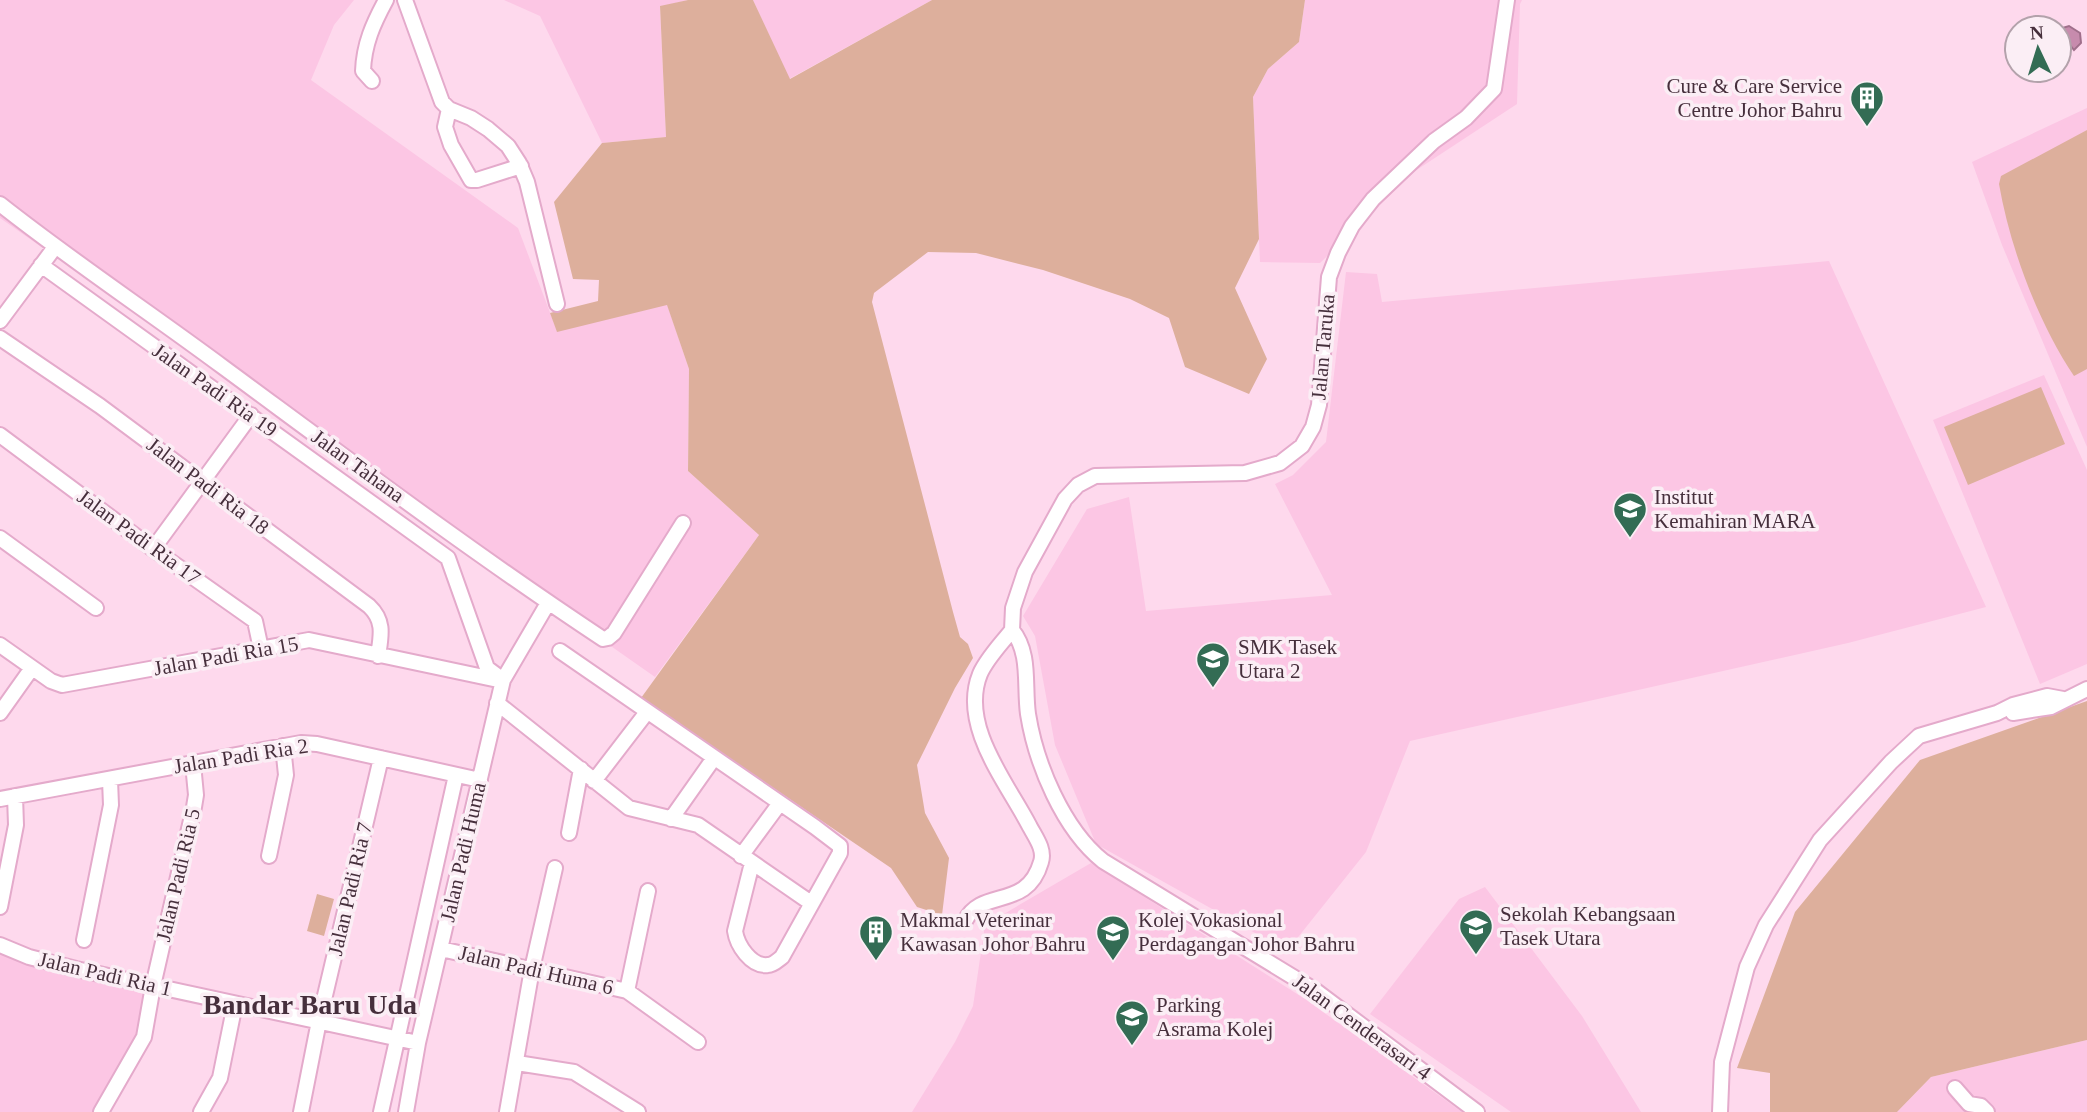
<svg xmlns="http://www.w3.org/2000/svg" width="2087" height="1112" viewBox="0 0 2087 1112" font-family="Georgia,serif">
	<rect width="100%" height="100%" fill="#fed9ed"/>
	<!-- built -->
	<path fill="#fcc6e4" d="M0 0H354L334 25 311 80 518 228 557 331 667 304 689 369 688 471 759 535 655 677 0 218Z
		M504 0H688L660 7 666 137 602 143 540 16Z
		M753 0H932L789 79Z
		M1305 0H1522L1520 4 1517 104 1415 171 1320 263 1260 262 1253 97 1268 69 1299 42Z
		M2087 108V447L2002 245 1972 162Z
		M1829 261 1986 607 1848 643 1410 741 1366 852 1287 951 1096 844 1055 745 1035 636 1023 616 1087 509 1129 497 1146 611 1332 595 1275 484 1293 475 1326 442 1346 272 1377 274 1382 302Z
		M2044 375 2087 470V664L2040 684 1933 420Z
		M1091 863 1305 999 1462 1112H912L955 1042 973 1006 985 925Z
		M1485 887 1582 1016 1641 1112H1511L1370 1014 1459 899Z
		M0 953 10 958 144 992 142 1034 93 1112H0Z
		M2087 1040V1112H1897L1931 1077Z"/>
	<!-- green -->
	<path fill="#ddaf9c" d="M688 0H753L790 79 932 0H1305L1299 42 1268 69 1253 97 1259 239 1235 288 1267 359 1249 394 1185 367 1169 318 1130 299 1043 270 976 253 928 252 874 293 872 302 953 612 960 637 968 644 973 658 955 688 917 765 925 813 949 858 942 915 917 907 891 868 641 698 759 535 688 471 689 369 667 305 557 332 550 313 598 301 599 280 573 279 554 202 602 143 666 137 660 6Z
		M2087 130V369L2074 376C2038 322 2010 248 1999 184L2001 176Z
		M2041 387 2065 444 1968 485 1944 427Z
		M2087 701V1040L1931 1077 1897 1112H1770V1073L1737 1068 1795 912 1920 760Z
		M317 894 334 899 324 936 307 931Z"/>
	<!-- water -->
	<path fill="#c78bad" stroke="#a06f8b" stroke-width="2" d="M2069 26 2080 33 2081 43 2074 50 2070 45 2063 54 2059 51V29Z"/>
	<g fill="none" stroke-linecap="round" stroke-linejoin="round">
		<!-- minor casing -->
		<g stroke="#e4aacb" stroke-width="18">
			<path id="minor" d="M405 0 442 102 449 109 471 118 488 129 508 146 519 163 527 182 557 304
				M372 81 363 71C364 44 373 24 386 0
				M449 109 445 127 451 145 471 180H477L521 166
				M0 204C72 261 149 312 223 367 348 459 473 553 603 639L608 638 614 633 683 523
				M41 265 448 558 487 668 503 680
				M0 321 55 247
				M0 338 100 406 369 606C385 621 381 636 378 656
				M0 435 153 549 255 621 261 649
				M0 538 96 608
				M153 549 251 415
				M1012 630 1013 608 1025 572 1065 499 1078 485 1095 476 1245 473 1280 463 1302 446 1313 427 1319 405 1329 277 1338 253 1352 226 1373 199 1434 141 1466 118 1494 89 1507 0
				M1012 630C1031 653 1024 685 1028 714 1036 764 1063 829 1103 861L1316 991 1477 1112
				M0 645 51 681 62 685 309 640 498 680
				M560 651 815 827 840 846V853L782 957C778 960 773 965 768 965 751 967 737 945 735 931L752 863
				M497 703 629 808 698 825 811 903
				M0 713 32 668
				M2013 713 2051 707 2087 689
				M594 781 647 712
				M0 799 301 743 317 744 480 780
				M671 819 714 758
				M569 833 581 769
				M269 856 286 775 283 746
				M741 856 780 803
				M0 907 16 825 15 796
				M965 921C982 887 1027 911 1041 862 1045 850 1036 838 1030 827 1008 784 959 726 980 674 987 658 1002 643 1012 630
				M84 940 111 805 110 780
				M0 945 29 957 76 969 418 1043
				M441 949 627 991 698 1042
				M627 991 648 891
				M517 1063 574 1072 638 1112
				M1955 1088 1969 1104 1981 1106 1987 1112
				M101 1112 144 1037 153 986 194 807 196 795 193 764
				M201 1112 220 1078 235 1004
				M301 1112 319 1021 381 758
				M381 1112 456 775
				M406 1112 418 1043 503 680 548 603
				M507 1112 532 969 555 868
				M1720 1112 1722 1062 1747 967 1766 925 1820 840 1891 762 1919 736 1997 713 2013 705 2047 696 2063 699"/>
		</g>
		<!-- minor -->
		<use href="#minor" stroke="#fff" stroke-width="14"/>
	</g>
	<!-- icons -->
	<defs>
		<g id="building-pin" transform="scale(1.75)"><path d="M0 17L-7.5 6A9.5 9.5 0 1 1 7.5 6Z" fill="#336c54" stroke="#fbeef5"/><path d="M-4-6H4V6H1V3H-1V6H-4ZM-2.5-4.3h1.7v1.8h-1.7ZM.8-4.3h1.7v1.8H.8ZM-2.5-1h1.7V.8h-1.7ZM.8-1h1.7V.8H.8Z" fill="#fff"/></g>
		<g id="university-pin" transform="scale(1.75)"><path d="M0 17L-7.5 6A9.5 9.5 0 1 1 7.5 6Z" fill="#336c54" stroke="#fbeef5"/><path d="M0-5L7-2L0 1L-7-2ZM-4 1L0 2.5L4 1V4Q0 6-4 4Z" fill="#fff"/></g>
		<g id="school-pin" transform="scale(1.75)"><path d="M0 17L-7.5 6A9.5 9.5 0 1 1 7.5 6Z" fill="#336c54" stroke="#fbeef5"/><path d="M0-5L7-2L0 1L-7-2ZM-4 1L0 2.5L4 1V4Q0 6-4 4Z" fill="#fff"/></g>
	</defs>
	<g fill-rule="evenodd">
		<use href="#building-pin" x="1867" y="98"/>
		<use href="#university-pin" x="1630" y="509"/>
		<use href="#school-pin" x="1213" y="659"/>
		<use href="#school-pin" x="1476" y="926"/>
		<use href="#building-pin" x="876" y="932"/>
		<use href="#university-pin" x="1113" y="932"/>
		<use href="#school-pin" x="1132" y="1017"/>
	</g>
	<g text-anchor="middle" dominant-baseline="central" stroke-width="7" stroke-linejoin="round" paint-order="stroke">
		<!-- poi labels -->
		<g font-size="21" fill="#462f3c" stroke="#fbeef5" text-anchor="start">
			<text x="1842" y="86" text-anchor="end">Cure &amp; Care Service<tspan x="1842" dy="24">Centre Johor Bahru</tspan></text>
			<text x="1654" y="497">Institut<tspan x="1654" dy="24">Kemahiran MARA</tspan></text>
			<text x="1238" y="647">SMK Tasek<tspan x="1238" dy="24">Utara 2</tspan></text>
			<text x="1500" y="914">Sekolah Kebangsaan<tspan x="1500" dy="24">Tasek Utara</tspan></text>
			<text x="900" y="920">Makmal Veterinar<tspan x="900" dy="24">Kawasan Johor Bahru</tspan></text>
			<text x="1138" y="920">Kolej Vokasional<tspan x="1138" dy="24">Perdagangan Johor Bahru</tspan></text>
			<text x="1156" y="1005">Parking<tspan x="1156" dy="24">Asrama Kolej</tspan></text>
		</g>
		<!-- street labels -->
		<g font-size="21" fill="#462f3c" stroke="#fbeef5">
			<text transform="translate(1323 347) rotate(-85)">Jalan Taruka</text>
			<text transform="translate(215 390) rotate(35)">Jalan Padi Ria 19</text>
			<text transform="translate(358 466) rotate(36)">Jalan Tahana</text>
			<text transform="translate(208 486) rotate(37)">Jalan Padi Ria 18</text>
			<text transform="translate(139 537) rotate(36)">Jalan Padi Ria 17</text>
			<text transform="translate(226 656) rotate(-10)">Jalan Padi Ria 15</text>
			<text transform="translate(241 756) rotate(-9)">Jalan Padi Ria 2</text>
			<text transform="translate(463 852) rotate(-77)">Jalan Padi Huma</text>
			<text transform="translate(178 875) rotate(-77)">Jalan Padi Ria 5</text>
			<text transform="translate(350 889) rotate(-77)">Jalan Padi Ria 7</text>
			<text transform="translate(536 970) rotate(13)">Jalan Padi Huma 6</text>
			<text transform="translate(105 974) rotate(13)">Jalan Padi Ria 1</text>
			<text transform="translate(1362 1027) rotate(36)">Jalan Cenderasari 4</text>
		</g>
		<!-- district labels -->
		<g font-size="28" font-weight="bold" fill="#462f3c" stroke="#fbeef5">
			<text x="310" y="1004">Bandar Baru Uda</text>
		</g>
	</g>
	<!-- north arrow -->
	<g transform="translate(2038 49) rotate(356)"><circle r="33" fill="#fbeef5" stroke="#b3a2ab" stroke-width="2"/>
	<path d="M0-5L12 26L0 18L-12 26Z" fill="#336c54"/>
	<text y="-10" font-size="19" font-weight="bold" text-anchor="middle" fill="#462f3c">N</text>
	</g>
</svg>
